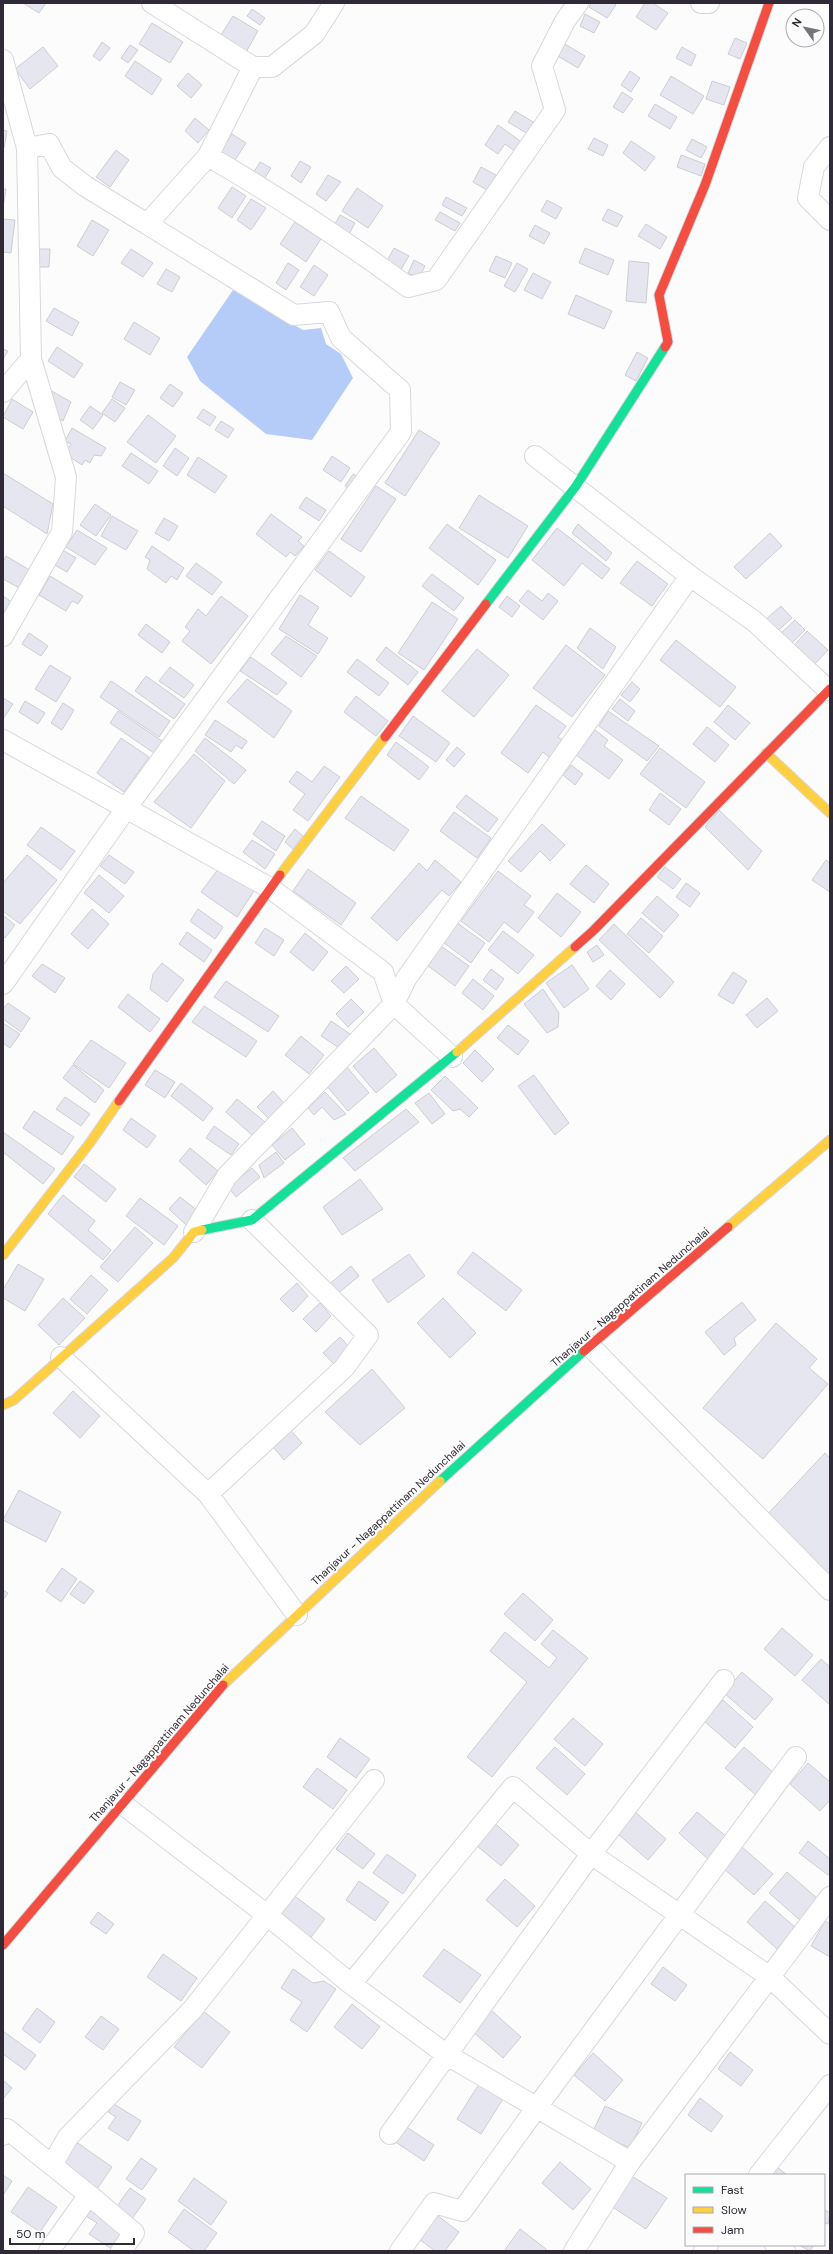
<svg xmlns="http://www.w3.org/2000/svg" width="833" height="2254" viewBox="0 0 833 2254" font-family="'DM Sans',sans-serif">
	<rect width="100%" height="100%" fill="#fcfcfc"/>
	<!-- water -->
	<path fill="#b5ccf8" d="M233 290 303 330 321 328 326 344 341 354 353 378 312 440 266 434 200 381 187 357Z"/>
	<!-- building -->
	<path fill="#e5e6f0" stroke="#cdcdd3" d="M23 3H46L39 13Z
		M591 3H613L616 5 607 18 589 7Z
		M645 3H653L668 13 656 30 636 17Z
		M252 9 265 18 260 25 247 16Z
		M585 14 600 22 594 33 580 26Z
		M233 16 258 31 245 54 219 38Z
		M152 23 183 42 170 63 139 44Z
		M735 38 747 43 740 59 728 54Z
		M102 42 110 48 100 61 93 56Z
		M563 43 585 56 578 68 556 55Z
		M130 45 138 50 128 63 121 58Z
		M43 47 58 66 30 89 15 69Z
		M682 47 696 55 691 66 676 58Z
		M135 61 162 79 152 95 125 76Z
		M630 71 640 78 631 92 621 85Z
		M188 73 202 85 191 98 177 86Z
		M671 76 704 96 693 114 660 95Z
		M712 81 730 87 724 105 706 99Z
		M622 92 633 99 623 113 613 107Z
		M655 104 677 117 670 129 648 116Z
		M515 111 535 123 528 134 508 122Z
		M195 118 209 130 198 143 185 131Z
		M498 125 523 143 516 152 505 144 498 154 485 145Z
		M3 130 7 131 4 148H3Z
		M232 134 246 143 232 165 218 155Z
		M594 138 608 145 603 156 588 149Z
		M692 139 707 147 701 158 686 150Z
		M631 141 655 157 645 171 623 153Z
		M116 150 129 160 110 187 96 177Z
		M681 155 705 164 701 176 677 167Z
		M300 161 311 167 301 183 291 176Z
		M260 162 271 168 261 184 251 177Z
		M481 167 496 175 487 190 473 182Z
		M328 175 341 182 326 201 316 194Z
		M232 187 246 196 232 218 218 208Z
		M357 188 383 206 368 228 342 211Z
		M3 189H6L3 207Z
		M446 197 467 208 462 216 442 205Z
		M251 199 266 208 251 230 237 220Z
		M547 200 562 208 556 219 541 211Z
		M608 209 623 216 617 227 602 220Z
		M440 212 460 223 455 231 435 220Z
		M340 215 355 223 347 238 332 229Z
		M3 219 15 220 11 253 3 252Z
		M92 220 109 230 93 256 77 246Z
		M295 222 321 239 306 262 280 244Z
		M646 224 667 237 660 249 638 236Z
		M535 225 550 233 544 244 529 236Z
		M394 248 409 256 400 271 386 263Z
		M585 248 614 260 608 275 579 263Z
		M33 249H50L49 267H32Z
		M131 249 153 263 143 277 121 263Z
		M496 256 512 263 505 278 489 271Z
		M414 260 425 266 419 278 408 273Z
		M629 261 649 263 646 303 626 301Z
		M288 263 299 270 286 290 276 283Z
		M517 263 528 269 515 292 504 286Z
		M314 265 328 275 314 296 300 287Z
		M166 269 180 277 172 292 157 284Z
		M533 273 551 282 542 299 524 290Z
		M576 295 612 311 604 329 568 314Z
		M54 308 79 322 72 336 46 321Z
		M134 322 160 338 150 355 124 339Z
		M57 347 83 364 74 378 48 361Z
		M3 349 8 351 3 359Z
		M637 352 648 358 636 381 625 375Z
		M120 382 135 390 126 405 112 397Z
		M170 384 183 393 173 407 160 398Z
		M48 389 71 402 63 421 54 416Z
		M12 399 33 412 23 429 3 417Z
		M112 399 125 408 115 422 102 413Z
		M90 406 103 415 93 429 80 420Z
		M203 409 216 417 210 426 197 418Z
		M148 415 176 436 156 463 127 442Z
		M221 421 234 429 228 438 215 430Z
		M72 428 106 448 101 456 94 455 90 463 85 460 82 465 65 454 71 444 65 441Z
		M419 430 440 443 405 496 385 483Z
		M175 448 189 458 177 476 163 466Z
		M131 453 158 471 149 484 122 466Z
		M332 456 350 468 341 482 323 470Z
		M198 457 227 476 215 493 187 475Z
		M3 473 53 504 47 534 3 506Z
		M353 474 362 480 354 492 345 486Z
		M376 486 396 499 361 552 341 539Z
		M479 495 528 526 508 558 459 528Z
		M306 497 326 510 319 521 299 508Z
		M95 504 111 515 96 536 80 525Z
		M271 514 302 537 298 541 304 546 295 556 290 552 286 557 256 534Z
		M112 516 138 531 126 550 101 536Z
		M164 518 178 526 169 541 155 533Z
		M447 524 496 560 478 585 429 548Z
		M578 524 612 553 606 561 572 533Z
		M557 528 610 569 602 579 582 563 564 586 532 560Z
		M77 530 107 548 95 565 66 547Z
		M770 533 782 546 746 579 734 567Z
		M152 546 184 568 177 580 171 576 166 583 147 569 150 560 145 557Z
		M61 549 76 558 67 572 53 564Z
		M329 551 365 577 351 597 315 570Z
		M6 556 33 572 23 590 3 579V562Z
		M637 561 668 584 652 606 620 583Z
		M196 563 222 582 212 595 186 576Z
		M432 574 464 598 454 611 422 586Z
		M50 576 83 596 78 604 72 601 66 611 39 595Z
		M528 590 542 601 548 593 558 601 543 620 519 601Z
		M300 595 319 607 308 625 328 638 318 654 279 629Z
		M3 596 13 603 3 619Z
		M221 596 248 616 211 664 182 641 190 631 185 627 198 609 206 616Z
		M507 596 520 606 512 617 499 607Z
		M432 602 458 619 424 670 398 653Z
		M781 606 792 618 774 634 764 621Z
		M795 620 805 630 790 645 779 635Z
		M146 624 170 642 162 653 138 635Z
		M590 628 616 647 603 669 577 648Z
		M807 631 828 650 810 669 790 650Z
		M29 633 48 646 41 656 22 644Z
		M286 636 317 656 301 677 271 654Z
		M676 640 736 687 720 707 660 660Z
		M566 645 605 675 572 717 533 688Z
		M386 647 418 672 408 685 376 660Z
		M477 649 509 675 474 717 442 691Z
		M251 657 287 683 277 695 240 671Z
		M357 659 389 683 379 696 347 672Z
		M50 665 71 678 56 702 35 689Z
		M170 667 194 685 184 698 159 681Z
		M146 676 185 704 174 719 135 691Z
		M247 679 292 711 274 738 227 702Z
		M111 681 170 721 159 737 100 697Z
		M632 682 640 689 630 702 621 695Z
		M356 696 388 721 376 736 344 712Z
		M3 698 13 704 3 719Z
		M620 699 635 711 628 721 612 709Z
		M25 701 45 713 38 724 19 712Z
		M63 703 74 710 62 730 51 723Z
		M536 705 566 726 558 737 564 741 551 759 543 752 528 773 501 753Z
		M728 705 750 723 735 740 714 722Z
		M118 711 162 741 154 753 110 723Z
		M608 711 659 746 647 761 599 726Z
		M413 716 450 743 436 762 399 736Z
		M215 720 247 741 242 749 236 745 231 752 205 735Z
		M707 727 729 745 715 762 693 744Z
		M595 730 608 740 604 746 623 760 609 779 576 755Z
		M121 738 149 757 124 792 97 773Z
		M205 738 246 770 234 784 195 751Z
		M396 742 429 767 419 780 387 755Z
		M457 747 465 754 454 767 446 760Z
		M660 748 705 782 686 808 640 774Z
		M194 754 225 781 191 828 154 802Z
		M571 765 583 774 575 785 563 775Z
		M324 766 340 777 308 821 293 810 305 794 289 782 297 771 312 782Z
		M660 793 681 809 669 825 649 810Z
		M466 795 498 819 488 832 456 807Z
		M361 796 409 830 394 851 345 818Z
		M719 810 762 851 748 870 705 827Z
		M454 812 491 838 477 858 440 831Z
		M262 821 285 836 276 851 253 834Z
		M542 824 565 845 550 861 540 851 521 872 508 861Z
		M41 827 75 851 61 870 27 845Z
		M295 829 303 836 293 849 285 842Z
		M252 840 275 854 265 869 243 852Z
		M27 855 57 880 20 924 3 911V883Z
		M109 855 134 872 125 884 100 866Z
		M435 860 461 882 449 896 442 890 397 941 371 918 419 863 427 871Z
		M826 860 830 863V892L812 880Z
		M586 865 609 884 594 903 570 884Z
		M665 867 681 879 673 889 657 877Z
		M219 868 254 891 237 917 201 892Z
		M308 869 356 903 341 925 293 891Z
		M498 871 531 896 524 905 534 912 518 933 504 922 489 942 461 921Z
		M99 875 124 896 109 913 84 893Z
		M686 883 700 893 690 907 676 897Z
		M557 893 581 912 561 937 538 918Z
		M657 896 679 915 664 932 642 913Z
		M92 909 109 924 88 949 71 934Z
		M198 909 223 927 215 939 190 921Z
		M3 915 15 925 5 938 3 936Z
		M641 918 663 936 649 953 627 934Z
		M457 923 485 943 471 963 443 942Z
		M614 924 674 982 660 998 599 940Z
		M265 928 284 940 274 956 255 943Z
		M503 931 534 955 518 974 488 950Z
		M187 932 212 950 204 962 179 944Z
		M305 933 328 952 313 971 290 952Z
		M597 945 604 955 593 962 587 952Z
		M441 946 469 966 455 986 427 965Z
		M162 963 184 980 167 1002 150 989 153 974Z
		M42 964 65 978 55 993 32 976Z
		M572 965 589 989 564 1008 546 983Z
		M346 966 359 979 344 993 331 981Z
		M491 969 504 979 496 990 483 980Z
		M610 970 625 984 611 1000 596 986Z
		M733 972 747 981 733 1004 718 995Z
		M473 979 494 996 483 1010 462 993Z
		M226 981 279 1016 268 1032 214 997Z
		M543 989 559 1013 558 1027 547 1033 524 1004Z
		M128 994 160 1019 150 1032 118 1007Z
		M767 998 778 1011 757 1028 746 1015Z
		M351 999 364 1012 348 1027 336 1014Z
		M8 1003 30 1018 21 1032 3 1019V1009Z
		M204 1006 257 1041 246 1057 192 1022Z
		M331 1021 350 1034 341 1049 321 1036Z
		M3 1023 20 1034 10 1048 3 1043Z
		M508 1025 529 1041 518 1055 497 1038Z
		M301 1036 324 1055 309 1074 285 1055Z
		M91 1040 126 1063 109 1088 73 1064Z
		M374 1048 397 1075 376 1093 353 1066Z
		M475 1050 494 1069 482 1082 463 1063Z
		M73 1065 104 1090 95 1103 63 1078Z
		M346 1066 369 1093 348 1111 325 1084Z
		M155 1070 175 1082 165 1098 145 1085Z
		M534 1075 569 1123 555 1135 518 1086Z
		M445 1076 478 1108 469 1117 460 1109 453 1111 431 1090Z
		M181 1083 213 1108 203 1121 171 1096Z
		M273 1091 284 1103 270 1120 257 1107Z
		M325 1092 346 1114 334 1120 322 1107 314 1115 308 1108Z
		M429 1093 445 1114 432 1124 415 1103Z
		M65 1097 90 1114 81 1126 56 1109Z
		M237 1099 265 1122 253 1136 226 1112Z
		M406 1109 419 1122 355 1171 343 1158Z
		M34 1111 74 1137 62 1155 23 1128Z
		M131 1118 156 1136 147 1148 123 1130Z
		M214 1126 239 1144 231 1155 206 1138Z
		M292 1128 305 1144 285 1160 272 1145Z
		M3 1132 55 1169 43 1184 3 1152Z
		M190 1148 218 1171 206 1185 179 1161Z
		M276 1152 284 1163 264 1178 259 1165Z
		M84 1164 116 1189 106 1202 74 1177Z
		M252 1168 260 1177 236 1197 228 1187Z
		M360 1179 383 1209 342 1235 323 1207Z
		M63 1195 95 1221 88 1230 111 1250 103 1260 48 1214Z
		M180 1197 198 1211 186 1225 169 1209Z
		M140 1198 178 1226 164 1245 126 1216Z
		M135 1227 153 1243 118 1282 100 1267Z
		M473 1252 522 1290 506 1311 457 1273Z
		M409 1254 425 1276 388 1303 372 1280Z
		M18 1264 44 1279 25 1311 3 1298V1290Z
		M351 1266 359 1276 335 1296 327 1286Z
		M91 1275 108 1290 87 1314 70 1299Z
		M297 1283 308 1296 293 1312 280 1299Z
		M63 1298 85 1318 59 1345 38 1325Z
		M443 1298 476 1333 450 1358 417 1323Z
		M742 1302 756 1320 734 1338 736 1345 724 1355 705 1332Z
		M320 1303 331 1316 316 1332 303 1319Z
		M776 1323 817 1359 809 1368 828 1384 763 1459 703 1408Z
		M340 1337 351 1349 336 1366 323 1353Z
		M372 1369 405 1408 360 1445 325 1412Z
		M73 1391 100 1416 80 1438 53 1413Z
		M287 1426 302 1443 284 1460 269 1442Z
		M825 1453 830 1458V1580L764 1518Z
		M19 1490 61 1512 46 1542 3 1520Z
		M62 1568 77 1579 61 1602 46 1591Z
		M80 1581 94 1591 84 1604 70 1594Z
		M3 1590 8 1593 3 1600Z
		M523 1593 553 1620 535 1641 504 1614Z
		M782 1628 813 1655 795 1676 764 1649Z
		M553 1630 588 1658 492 1777 467 1757 527 1682 490 1651 505 1632 549 1668 557 1658 541 1644Z
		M821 1659 830 1667V1705L802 1680Z
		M742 1672 773 1699 755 1720 724 1693Z
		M723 1700 753 1727 735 1748 704 1721Z
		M573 1718 603 1744 585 1766 554 1739Z
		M340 1738 370 1759 356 1778 327 1757Z
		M555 1747 585 1774 567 1795 536 1768Z
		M744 1747 775 1774 756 1795 725 1768Z
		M808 1763 830 1782V1800L820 1811 790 1784Z
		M317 1768 347 1790 333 1809 303 1787Z
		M635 1812 666 1839 648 1860 617 1833Z
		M697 1812 728 1838 709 1860 679 1833Z
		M489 1818 519 1845 501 1866 470 1840Z
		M348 1833 375 1854 363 1869 336 1849Z
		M808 1841 830 1859V1873L828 1875 799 1853Z
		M742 1847 773 1874 754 1895 723 1868Z
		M387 1854 416 1875 403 1894 373 1873Z
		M787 1872 818 1899 800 1920 769 1893Z
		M505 1879 535 1906 517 1927 486 1900Z
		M359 1881 389 1902 375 1921 346 1900Z
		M292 1894 325 1919 308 1941 275 1916Z
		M765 1901 796 1928 777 1949 747 1922Z
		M98 1912 114 1924 106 1934 90 1923Z
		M825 1921 830 1924V1957L811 1946Z
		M444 1949 481 1975 460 2003 423 1976Z
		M163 1954 197 1978 181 2001 147 1977Z
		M663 1967 687 1985 675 2001 651 1984Z
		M293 1969 313 1983 324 1981 336 1989 307 2032 290 2020 302 2002 281 1988Z
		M352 2004 380 2027 362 2049 334 2027Z
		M37 2008 55 2022 40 2043 22 2029Z
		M491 2010 521 2037 503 2058 472 2031Z
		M203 2011 230 2032 202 2068 174 2047Z
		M101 2016 119 2029 103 2050 85 2037Z
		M3 2031 36 2055 25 2070 3 2054Z
		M730 2052 753 2070 741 2086 718 2069Z
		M593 2053 623 2080 605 2101 574 2075Z
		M3 2080 12 2088 3 2099Z
		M479 2084 503 2099 481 2134 457 2119Z
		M700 2098 723 2116 711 2132 688 2115Z
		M114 2104 141 2121 128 2141 108 2128 116 2117 108 2112Z
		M605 2106 642 2123 630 2148 593 2131Z
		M402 2124 434 2145 424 2161 391 2139Z
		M72 2139 112 2167 95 2192 54 2164Z
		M141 2158 157 2169 142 2190 126 2179Z
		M560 2162 591 2189 573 2210 542 2183Z
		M776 2166 787 2175H769Z
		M627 2173 667 2198 646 2229 605 2202Z
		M3 2175 12 2181 3 2195Z
		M194 2178 227 2202 211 2225 178 2201Z
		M28 2187 57 2207 40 2232 11 2212Z
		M130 2188 146 2199 131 2220 115 2209Z
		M91 2208 125 2231 113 2250 89 2234 97 2223 86 2216Z
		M184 2209 217 2233 204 2251H194L168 2232Z
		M824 2209 830 2213 828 2224 824 2223Z
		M433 2212 459 2232 445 2251H435L415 2236Z
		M520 2229 546 2249 545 2251H504Z
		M799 2245H814L810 2251Z"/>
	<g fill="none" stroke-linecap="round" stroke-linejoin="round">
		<!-- street casing -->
		<g stroke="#d9d7dd" stroke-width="22">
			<path id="street" d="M152 3 253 67
				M701 3H709
				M3 60 27 148 31 359 66 477 62 532 3 636
				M830 147 814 167 808 198 830 220
				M27 148 49 144 62 168 85 186 147 224 208 156C277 196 344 240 408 287L436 280 555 110 542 66 565 21 578 3
				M208 156 253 67H272L314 34 334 3
				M3 392 31 359
				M535 456 690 576 754 621 828 690
				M3 740 270 888 383 972 394 1004 452 1057
				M3 984 127 807 401 432 400 390 341 338 329 312 294 315 147 224
				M194 1232 227 1176 394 1004 406 979 690 576
				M590 1346 830 1590
				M61 1357 208 1494 297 1615
				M208 1494 344 1368 368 1335 252 1220
				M121 1803 267 1915 351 1984 447 2055 630 2162
				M351 1984 513 1787 591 1854 770 1977 830 2034
				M390 2134 591 1854 724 1680
				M3 2135 7 2129 89 2195
				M52 2165 68 2137 192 2010 374 1780
				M759 2175 830 2085
				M775 2245 785 2251
				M49 2251 89 2195 134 2233 121 2251
				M400 2251 434 2203 462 2211 537 2107 796 1757
				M574 2251 630 2162 830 1897
				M704 2251 708 2245"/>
		</g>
		<!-- fast casing -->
		<g stroke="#d9d7dd" stroke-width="11">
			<path id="fast" d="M486 604 576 486 665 347
				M202 1230 252 1220 457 1052
				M440 1481 584 1351"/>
		</g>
		<!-- slow casing -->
		<g stroke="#d9d7dd" stroke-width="11">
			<path id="slow" d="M766 753 830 813
				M280 875 385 737
				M457 1052 575 947
				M728 1227 830 1140
				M3 1255 89 1144 119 1101
				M3 1405 14 1400 173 1258 194 1232 202 1230
				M223 1685 440 1481"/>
		</g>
		<!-- jam casing -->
		<g stroke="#d9d7dd" stroke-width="11">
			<path id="jam" d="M665 347 668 342 659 295 705 185 769 3
				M385 737 486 604
				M575 947 594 930 830 689
				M119 1101 280 875
				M584 1351 728 1227
				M3 1945 223 1685"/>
		</g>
		<!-- street -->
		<use href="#street" stroke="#fff" stroke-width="20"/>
		<!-- fast -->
		<use href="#fast" stroke="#16e098" stroke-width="9"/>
		<!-- slow -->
		<use href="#slow" stroke="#ffcf43" stroke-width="9"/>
		<!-- jam -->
		<use href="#jam" stroke="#f24e42" stroke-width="9"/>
	</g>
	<g text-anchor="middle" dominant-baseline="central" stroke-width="4" stroke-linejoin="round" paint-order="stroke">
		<!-- street labels -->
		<g font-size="11" fill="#2f2a36" stroke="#fcfcfc">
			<text transform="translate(630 1297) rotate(-41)">Thanjavur - Nagappattinam Nedunchalai</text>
			<text transform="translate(388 1513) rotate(-43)">Thanjavur - Nagappattinam Nedunchalai</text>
			<text transform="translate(159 1743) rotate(-49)">Thanjavur - Nagappattinam Nedunchalai</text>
		</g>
	</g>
	<!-- border -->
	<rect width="833" height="2254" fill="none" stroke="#2f2a36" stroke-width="8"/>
	<!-- legend -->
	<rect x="685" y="2174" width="140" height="72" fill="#fcfcfc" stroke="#aaa8ad"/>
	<rect x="693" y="2187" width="20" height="6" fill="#16e098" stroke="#aaa8ad"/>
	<text x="721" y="2194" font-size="12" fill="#2f2a36">Fast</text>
	<rect x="693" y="2207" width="20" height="6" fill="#ffcf43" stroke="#aaa8ad"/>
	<text x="721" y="2214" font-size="12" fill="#2f2a36">Slow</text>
	<rect x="693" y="2227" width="20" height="6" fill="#f24e42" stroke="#aaa8ad"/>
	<text x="721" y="2234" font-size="12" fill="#2f2a36">Jam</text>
	<!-- north arrow -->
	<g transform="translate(805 28) rotate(303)"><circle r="19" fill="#fcfcfc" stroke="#aaa8ad"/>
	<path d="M0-3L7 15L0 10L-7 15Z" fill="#77747b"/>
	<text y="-6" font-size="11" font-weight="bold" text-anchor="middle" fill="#2f2a36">N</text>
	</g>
	<!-- scale -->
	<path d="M10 2238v6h124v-6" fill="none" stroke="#2f2a36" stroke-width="2"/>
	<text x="16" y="2238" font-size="12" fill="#2f2a36" stroke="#fcfcfc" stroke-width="3" paint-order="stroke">50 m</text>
</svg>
